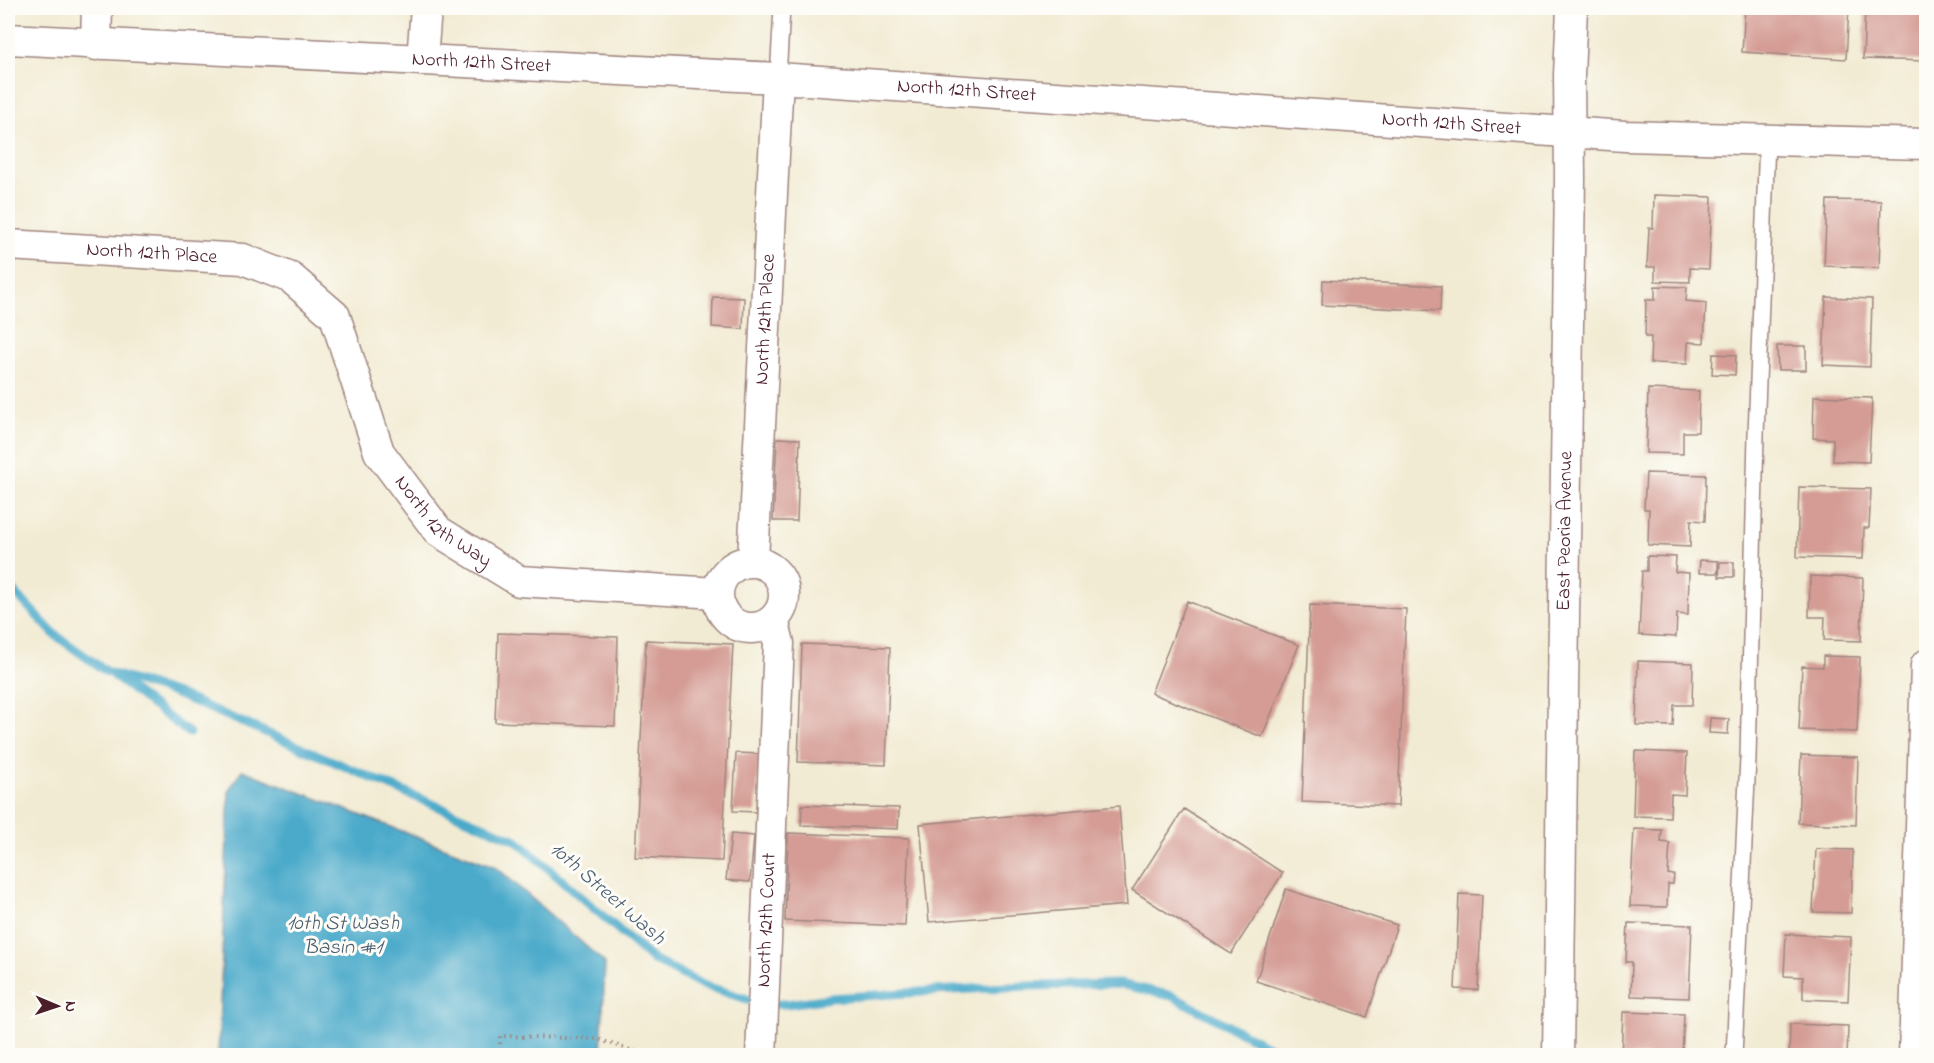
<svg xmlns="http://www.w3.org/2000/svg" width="1934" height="1063" viewBox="0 0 1934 1063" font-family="'Indie Flower',sans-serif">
	<rect width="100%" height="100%" fill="#fdfcf7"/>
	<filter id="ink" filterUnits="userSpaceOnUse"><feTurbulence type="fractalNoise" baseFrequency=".0167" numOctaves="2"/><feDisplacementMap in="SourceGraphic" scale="12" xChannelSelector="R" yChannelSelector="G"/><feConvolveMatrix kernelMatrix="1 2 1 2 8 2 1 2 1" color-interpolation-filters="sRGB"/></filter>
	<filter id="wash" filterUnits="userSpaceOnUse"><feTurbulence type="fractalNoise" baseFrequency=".008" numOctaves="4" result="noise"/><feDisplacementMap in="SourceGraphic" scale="24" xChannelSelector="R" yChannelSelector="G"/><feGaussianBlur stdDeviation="1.35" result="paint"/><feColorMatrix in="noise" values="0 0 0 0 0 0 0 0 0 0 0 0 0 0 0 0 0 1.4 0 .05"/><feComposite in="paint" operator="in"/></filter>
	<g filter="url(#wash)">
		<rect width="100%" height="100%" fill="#f2ebd3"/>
		<!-- water -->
		<path fill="#4baaca" stroke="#4a647a" stroke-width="1.5" d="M242 770 496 867 605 963 601 1055H218L229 790Z"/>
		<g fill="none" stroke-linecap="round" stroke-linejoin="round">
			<!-- stream -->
			<path stroke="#4baaca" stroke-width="9" d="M8 585 54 634 107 672 174 693 516 840 653 960 703 985 763 1004H787L831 998 934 991 1026 986 1120 984 1172 996 1267 1046 1274 1056
				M115 677 189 733"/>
		</g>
		<g id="blocks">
			<!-- building -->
			<path fill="#d49c94" d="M1745 8H1849L1846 59 1742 52Z
				M1865 8H1926V61L1863 59Z
				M1654 195 1712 197 1709 269 1690 268V282L1655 281V267H1647L1649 228H1653Z
				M1827 200 1881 201 1879 268 1824 266Z
				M1323 280 1441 286 1440 311 1322 305Z
				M1655 286 1687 287 1686 301 1706 303 1704 343 1688 342 1687 364 1650 363 1651 337H1645L1646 300H1655Z
				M713 297 744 298 743 329 712 327Z
				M1826 297 1872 299 1870 367 1823 365Z
				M1777 346H1806V370H1778Z
				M1713 354 1736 355 1735 375 1712 374Z
				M1648 389 1699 391 1698 432H1683V454L1646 453Z
				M1814 396 1872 398 1869 462 1833 461V439L1813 438Z
				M777 438 800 439 797 521H773Z
				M1646 473 1706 475 1705 521 1691 520 1690 547 1648 545 1649 509H1644Z
				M1799 487 1871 489 1869 528H1864L1863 559 1797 557Z
				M1647 556 1676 557 1675 572 1689 573 1688 615 1677 614 1676 637 1639 635 1642 571H1647Z
				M1700 560 1718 561V573H1699Z
				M1720 562H1734V577H1719Z
				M1810 576 1863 578 1861 641 1824 640 1825 617H1809Z
				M1187 601 1299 645 1262 737 1151 693Z
				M1310 605 1406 609 1398 806 1302 802Z
				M498 633 618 637 615 726 495 722Z
				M646 640 733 644 722 861 635 857Z
				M802 644 890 647 886 765 798 762Z
				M1823 656 1860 657 1857 732 1799 730 1802 666 1823 667Z
				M1638 661 1693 663 1692 705H1674L1673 726 1636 725Z
				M1710 718 1729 719 1728 734 1709 733Z
				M1635 751 1687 753 1685 795 1671 794 1670 817 1633 816Z
				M736 753 760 754 756 812 733 811Z
				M1801 755 1858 757 1856 825 1798 823Z
				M802 805 899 808 898 829 801 825Z
				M1119 806 1127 905 929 922 920 824Z
				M1184 809 1283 873 1231 954 1132 890Z
				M1634 829 1662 830 1661 842 1670 843 1668 874 1674 875 1673 884H1668L1667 907 1630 906Z
				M788 833 909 838 905 926 785 921Z
				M731 834 754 836 750 882 726 880Z
				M1816 849 1853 850 1851 913 1813 912Z
				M1286 889 1397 925 1367 1017 1256 981Z
				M1459 894 1482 895 1478 990 1455 989Z
				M1628 923 1692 925 1689 998 1631 996 1632 962H1626Z
				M1786 934 1851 937 1848 1001 1803 999V977L1784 976Z
				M1623 1012 1684 1014 1682 1056H1621Z
				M1790 1024 1848 1026 1847 1056H1789Z"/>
		</g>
	</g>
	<g filter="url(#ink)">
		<use href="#blocks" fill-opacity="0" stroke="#9e857f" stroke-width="1.5"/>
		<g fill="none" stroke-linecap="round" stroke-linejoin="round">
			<!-- service casing -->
			<g stroke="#9e857f" stroke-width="18">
				<path id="service" d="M778 78 782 8
					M1734 1056 1748 758 1756 435 1767 140"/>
			</g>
			<!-- minor casing -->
			<g stroke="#9e857f" stroke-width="33">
				<g id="minor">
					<path id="s1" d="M8 39 778 78 1625 136 1926 144"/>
					<path d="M96 45 97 8"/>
					<path d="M422 60 426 8"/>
					<path id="s2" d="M8 245 243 259 291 278 335 316 379 452 438 531 519 581 717 593"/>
					<path id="s3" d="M753 561 778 78"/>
					<circle cx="751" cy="595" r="33"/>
					<path id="s4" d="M761 1056 779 643 773 620"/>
					<path id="s5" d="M1558 1056 1570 178 1569 75 1572 8"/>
					<path d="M1914 1056 1926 665"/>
				</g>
			</g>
			<!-- path -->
			<path stroke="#9e857f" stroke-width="4" stroke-dasharray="1.5 4.5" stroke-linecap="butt" d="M500 1056V1036L597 1039 637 1052 722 1056"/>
			<!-- service -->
			<use href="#service" stroke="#fff" stroke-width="15"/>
			<!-- minor -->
			<use href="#minor" stroke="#fff" stroke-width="30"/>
		</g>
	</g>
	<g text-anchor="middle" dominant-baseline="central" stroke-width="6" stroke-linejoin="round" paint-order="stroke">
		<!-- street labels -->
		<g font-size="20" fill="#4a1f2b" stroke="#fdfcf7">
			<text stroke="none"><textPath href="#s1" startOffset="474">North 12th Street</textPath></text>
			<text stroke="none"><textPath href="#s1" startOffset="960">North 12th Street</textPath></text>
			<text stroke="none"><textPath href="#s1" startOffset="1446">North 12th Street</textPath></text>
			<text stroke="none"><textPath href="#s2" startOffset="144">North 12th Place</textPath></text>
			<text stroke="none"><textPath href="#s3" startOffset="242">North 12th Place</textPath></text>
			<text stroke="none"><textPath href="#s2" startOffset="584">North 12th Way</textPath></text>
			<text stroke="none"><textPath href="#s5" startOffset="525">East Peoria Avenue</textPath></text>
			<text stroke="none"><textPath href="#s4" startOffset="136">North 12th Court</textPath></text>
		</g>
		<!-- water labels -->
		<g font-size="21" font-style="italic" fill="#4a5e73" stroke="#fdfcf7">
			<text transform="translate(607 894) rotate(41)">10th Street Wash</text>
			<text x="343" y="924">10th St Wash<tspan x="343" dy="24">Basin #1</tspan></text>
		</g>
	</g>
	<!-- margin -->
	<rect width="1934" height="1063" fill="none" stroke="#fdfcf7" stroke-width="30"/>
	<!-- north arrow -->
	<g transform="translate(57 1006) rotate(92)" stroke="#fdfcf7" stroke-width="4.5" paint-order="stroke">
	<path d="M0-4.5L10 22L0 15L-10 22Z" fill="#4a1f2b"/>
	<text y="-9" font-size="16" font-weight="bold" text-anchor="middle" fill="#4a1f2b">N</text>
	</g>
</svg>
